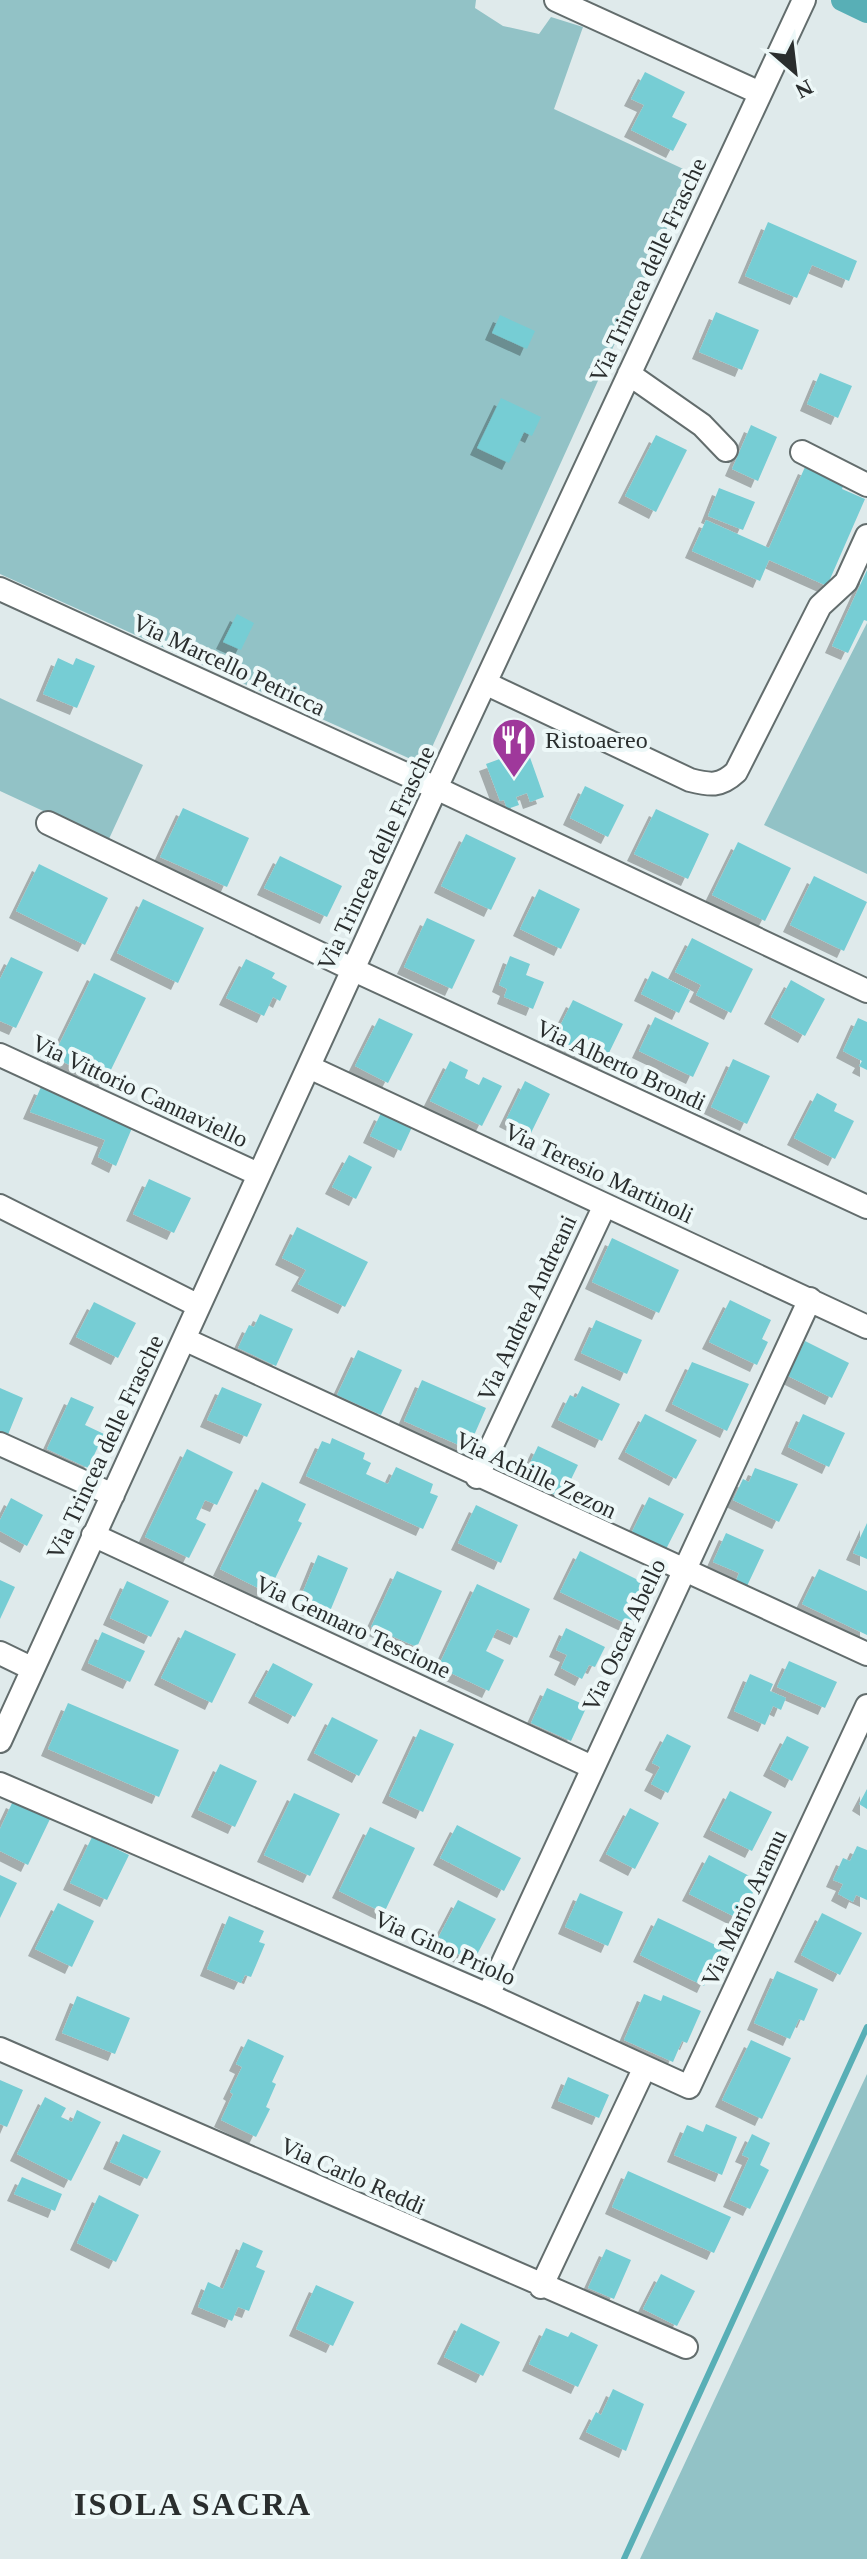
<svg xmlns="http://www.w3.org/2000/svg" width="867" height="2559" viewBox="0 0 867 2559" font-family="'Times New Roman',serif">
	<defs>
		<filter id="shadow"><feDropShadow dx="-7" dy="7" stdDeviation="0" flood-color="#0004"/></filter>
	</defs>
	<rect width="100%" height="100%" fill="#dfeaeb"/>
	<!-- green -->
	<path fill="#92c2c6" d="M0 0H476L475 8 503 26 539 34 551 17 583 27 554 109 692 173 424 765 0 574Z
		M867 623V874L764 825Z
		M0 698 143 765 108 841 0 791Z
		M867 2074V2559H640Z"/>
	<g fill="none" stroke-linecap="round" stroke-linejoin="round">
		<!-- stream -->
		<path stroke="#58afb6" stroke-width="6" d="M624 2559 867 2027"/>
		<!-- canal -->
		<path stroke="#58afb6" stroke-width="22" d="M842 0 867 12"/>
	</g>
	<!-- building -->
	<path fill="#76cdd4" filter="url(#shadow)" d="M645 72 685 92 672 117 687 124 673 151 631 130 644 105 631 99Z
		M768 222 857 261 849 281 812 265 797 298 745 276Z
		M716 312 759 330 742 370 699 352Z
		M500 315 535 331 527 349 492 333Z
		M820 373 852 386 838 418 807 404Z
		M501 398 541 417 532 436 524 432 509 463 477 448Z
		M751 425 777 437 758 481 732 469Z
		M656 435 687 450 656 512 625 496Z
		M805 467 844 484 842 489 865 499 827 586 769 560 760 581 692 551 706 520 769 548Z
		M719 488 755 502 743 530 708 516Z
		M867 570V621L864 620 848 653 832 646Z
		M237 614 254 623 241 650 223 642Z
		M58 658 73 665 76 658 95 666 77 708 43 694Z
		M527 749 544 797 530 802 527 793 516 797 519 805 507 809 504 800 500 801 486 764Z
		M585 786 624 805 608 837 570 818Z
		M183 808 249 838 227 887 160 857Z
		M656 809 709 834 688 879 634 854Z
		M466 834 516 858 491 910 441 886Z
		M738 842 791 868 765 921 712 895Z
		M280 856 342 886 327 917 264 888Z
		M39 864 108 898 85 945 16 911Z
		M814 876 867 902 844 951 790 925Z
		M539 889 580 909 561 949 520 929Z
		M143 899 204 928 178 983 117 953Z
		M427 918 475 940 452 989 404 967Z
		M692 938 753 969 731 1013 696 995 701 985 675 972Z
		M510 956 530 964 526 975 544 982 533 1009 504 997 507 989 499 985Z
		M11 957 43 972 16 1028 0 1021V979Z
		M246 959 275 973 272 978 287 986 280 1001 273 997 264 1016 226 998Z
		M652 971 690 990 679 1013 641 994Z
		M94 973 146 998 105 1082 53 1057Z
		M791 980 825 999 805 1036 771 1017Z
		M573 1000 623 1024 604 1063 554 1038Z
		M655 1017 709 1043 693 1077 639 1051Z
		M379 1018 413 1034 388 1083 355 1066Z
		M858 1018 867 1022V1070L859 1066 862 1061 843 1051Z
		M733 1059 770 1076 747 1124 711 1107Z
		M450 1061 468 1070 465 1078 479 1085 483 1077 502 1086 482 1126 430 1101Z
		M525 1081 550 1094 531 1133 506 1120Z
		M41 1087 132 1128 116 1166 98 1157 105 1140 30 1112Z
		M817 1093 837 1104 834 1111 854 1121 835 1159 794 1138Z
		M381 1113 412 1127 401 1151 370 1136Z
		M349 1155 372 1167 356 1199 332 1187Z
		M149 1179 191 1198 174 1233 133 1214Z
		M297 1227 368 1262 345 1307 298 1284 306 1270 282 1258Z
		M612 1238 679 1270 659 1313 592 1282Z
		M730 1300 771 1320 762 1339 768 1342 757 1365 709 1342Z
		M94 1302 136 1323 118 1358 76 1337Z
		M260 1314 293 1329 276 1366 238 1348 249 1325 254 1327Z
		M596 1320 642 1340 627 1374 581 1353Z
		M805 1341 849 1363 832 1398 788 1376Z
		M358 1350 402 1370 381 1415 337 1395Z
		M692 1362 749 1384 727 1431 672 1404Z
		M422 1380 486 1408 468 1449 404 1421Z
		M582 1386 620 1404 602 1441 558 1420 570 1395 576 1398Z
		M222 1387 262 1404 247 1437 207 1420Z
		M0 1388 23 1398 7 1437 0 1434Z
		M71 1397 94 1407 85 1425 104 1434 88 1468 47 1449Z
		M645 1414 697 1440 676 1479 625 1452Z
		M803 1414 845 1433 829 1467 788 1447Z
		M332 1438 365 1453 363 1459 371 1463 366 1474 388 1484 396 1467 433 1484 430 1493 438 1496 423 1529 306 1476 322 1441 330 1444Z
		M538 1446 578 1465 562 1498 522 1480Z
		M187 1449 233 1472 217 1505 205 1500 196 1519 206 1524 189 1558 145 1537Z
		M755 1468 798 1484 779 1522 733 1500 743 1479 749 1482Z
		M262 1482 306 1504 298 1521 302 1523 268 1593 220 1569Z
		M649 1497 684 1514 664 1553 630 1536Z
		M11 1498 43 1515 27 1546 0 1531V1520Z
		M476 1505 518 1525 501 1563 458 1543Z
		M867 1523V1559L853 1553Z
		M726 1533 764 1550 747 1586 736 1581 739 1573 713 1562Z
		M580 1551 648 1585 629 1625 560 1592Z
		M318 1555 348 1568 328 1616 298 1604Z
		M819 1569 867 1591V1635L802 1604Z
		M397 1571 442 1591 417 1647 371 1627Z
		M0 1580 15 1587 0 1619Z
		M127 1581 169 1601 151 1637 110 1618Z
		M477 1584 530 1609 517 1638 497 1629 486 1651 504 1660 489 1691 438 1667Z
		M566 1628 605 1647 595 1667 589 1665 582 1679 561 1668 567 1655 556 1650Z
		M185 1630 236 1654 212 1703 161 1678Z
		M102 1632 145 1651 130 1682 88 1663Z
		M789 1661 837 1682 825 1708 777 1687Z
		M273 1663 313 1684 295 1717 255 1696Z
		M750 1674 773 1684 770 1691 786 1698 781 1710 773 1706 765 1725 734 1711Z
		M547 1688 587 1706 571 1741 531 1723Z
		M68 1703 179 1750 159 1797 48 1749Z
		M332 1717 378 1740 359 1776 314 1753Z
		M420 1729 454 1744 423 1812 389 1796Z
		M667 1734 691 1746 668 1793 651 1784 660 1767 652 1763Z
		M787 1736 809 1747 792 1781 770 1769Z
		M220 1764 257 1781 235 1827 198 1810Z
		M867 1789V1809L859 1804Z
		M730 1791 772 1812 752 1851 710 1830Z
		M294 1793 340 1814 310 1876 264 1855Z
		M13 1801 50 1819 28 1865 0 1851V1829Z
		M630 1808 659 1823 635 1869 606 1854Z
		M457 1825 521 1858 504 1891 440 1858Z
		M370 1827 415 1848 384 1913 339 1891Z
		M92 1837 129 1855 107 1900 70 1883Z
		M857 1846 867 1850V1900L856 1895 853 1902 838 1894 843 1884 833 1880 843 1858 850 1861Z
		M709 1855 759 1881 739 1919 689 1894Z
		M0 1875 17 1883 0 1918Z
		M580 1893 623 1912 608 1946 565 1927Z
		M458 1900 496 1919 473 1962 436 1942Z
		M58 1903 94 1921 72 1967 35 1949Z
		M822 1913 862 1933 840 1975 801 1955Z
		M229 1916 264 1931 259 1942 265 1944 251 1977 245 1975 241 1983 207 1969Z
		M658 1918 722 1948 704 1986 640 1955Z
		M777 1971 818 1989 804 2021 799 2019 790 2039 754 2023Z
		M644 1994 661 2001 663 1995 701 2011 687 2043 682 2041 673 2062 624 2040Z
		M77 1996 130 2018 115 2054 62 2033Z
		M248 2039 284 2056 272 2082 276 2084 266 2107 270 2109 256 2137 221 2120 233 2094 230 2092 242 2067 236 2064Z
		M751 2040 791 2058 762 2119 722 2100Z
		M568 2077 609 2095 599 2118 558 2101Z
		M0 2080 23 2090 7 2127 0 2124Z
		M45 2097 66 2108 61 2117 72 2122 77 2110 101 2122 71 2181 17 2154Z
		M706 2124 737 2137 722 2175 674 2155 687 2125 703 2132Z
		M123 2134 161 2151 147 2179 110 2162Z
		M752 2134 770 2143 760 2165 769 2170 750 2209 730 2200 749 2158 742 2155Z
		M628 2171 731 2217 714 2253 612 2207Z
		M22 2177 62 2194 55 2211 14 2194Z
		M99 2195 139 2215 116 2262 77 2243Z
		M243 2242 263 2251 256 2267 265 2271 249 2311 238 2307 232 2321 198 2307 208 2282 223 2289Z
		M606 2249 631 2260 614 2299 588 2288Z
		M661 2274 695 2291 677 2326 643 2309Z
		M316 2285 354 2302 333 2346 296 2329Z
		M461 2323 500 2342 483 2376 444 2357Z
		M546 2328 568 2337 571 2332 598 2345 578 2387 529 2364Z
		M613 2389 644 2404 626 2451 586 2432 596 2412 601 2415Z"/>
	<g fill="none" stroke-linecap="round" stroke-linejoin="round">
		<!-- minor casing -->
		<g stroke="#636d6d" stroke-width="26">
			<path id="minor" d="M556 0 760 93
				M629 374 702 425 726 450
				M802 452 867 485
				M0 589 436 788 867 991
				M485 683 690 780C710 785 720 787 736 772L820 606 846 582 867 536
				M48 823 354 970 867 1207
				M0 1055 258 1174
				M309 1067 867 1327
				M0 1206 199 1306
				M184 1339 867 1654
				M0 1444 113 1495
				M477 1477 605 1205
				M93 1535 592 1767
				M0 1653 33 1669
				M0 1741 436 788 804 0
				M0 1784 488 1995 645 2067 541 2287
				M488 1995 810 1299
				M0 2049 686 2347
				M645 2067 689 2087 867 1706"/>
		</g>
		<!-- minor -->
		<use href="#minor" stroke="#fff" stroke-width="22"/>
	</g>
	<!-- icons -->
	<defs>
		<g id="restaurant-pin" transform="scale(2.3)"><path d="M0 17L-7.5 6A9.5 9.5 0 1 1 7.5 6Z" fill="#9f389b" stroke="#edf8f8"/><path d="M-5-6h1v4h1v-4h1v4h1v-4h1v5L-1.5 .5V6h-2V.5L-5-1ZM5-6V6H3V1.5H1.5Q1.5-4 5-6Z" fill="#fff"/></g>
	</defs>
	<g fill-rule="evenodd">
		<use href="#restaurant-pin" x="514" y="740"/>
	</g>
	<g text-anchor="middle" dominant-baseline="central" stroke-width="8" stroke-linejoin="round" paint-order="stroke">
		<!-- street labels -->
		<g font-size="24" fill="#2a2e2e" stroke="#edf8f8">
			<text transform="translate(648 270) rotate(-65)">Via Trincea delle Frasche</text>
			<text transform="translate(229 665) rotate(25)">Via Marcello Petricca</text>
			<text transform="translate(376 858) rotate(-65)">Via Trincea delle Frasche</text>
			<text transform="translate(621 1065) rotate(25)">Via Alberto Brondi</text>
			<text transform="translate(140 1091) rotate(25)">Via Vittorio Cannaviello</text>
			<text transform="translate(599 1173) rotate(25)">Via Teresio Martinoli</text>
			<text transform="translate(527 1308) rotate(-65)">Via Andrea Andreani</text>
			<text transform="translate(105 1447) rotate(-65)">Via Trincea delle Frasche</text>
			<text transform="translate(536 1475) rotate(25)">Via Achille Zezon</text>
			<text transform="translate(353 1627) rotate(25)">Via Gennaro Tescione</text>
			<text transform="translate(624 1635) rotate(-65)">Via Oscar Abello</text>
			<text transform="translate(744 1908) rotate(-65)">Via Mario Aramu</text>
			<text transform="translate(445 1948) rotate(24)">Via Gino Priolo</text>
			<text transform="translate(353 2176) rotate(24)">Via Carlo Reddi</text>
		</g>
		<!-- poi labels -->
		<g font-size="24" fill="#2a2e2e" stroke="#edf8f8" text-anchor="start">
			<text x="545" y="740">Ristoaereo</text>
		</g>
		<!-- district labels -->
		<g font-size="32" font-weight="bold" letter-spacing="2" fill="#2a2e2e" stroke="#edf8f8">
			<text x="193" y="2504">ISOLA SACRA</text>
		</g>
	</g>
	<!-- north arrow -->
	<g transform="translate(795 72) rotate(152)" stroke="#edf8f8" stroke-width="6" paint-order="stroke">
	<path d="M0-6L14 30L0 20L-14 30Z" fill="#2a2e2e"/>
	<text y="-12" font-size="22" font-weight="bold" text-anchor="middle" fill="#2a2e2e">N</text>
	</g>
</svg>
